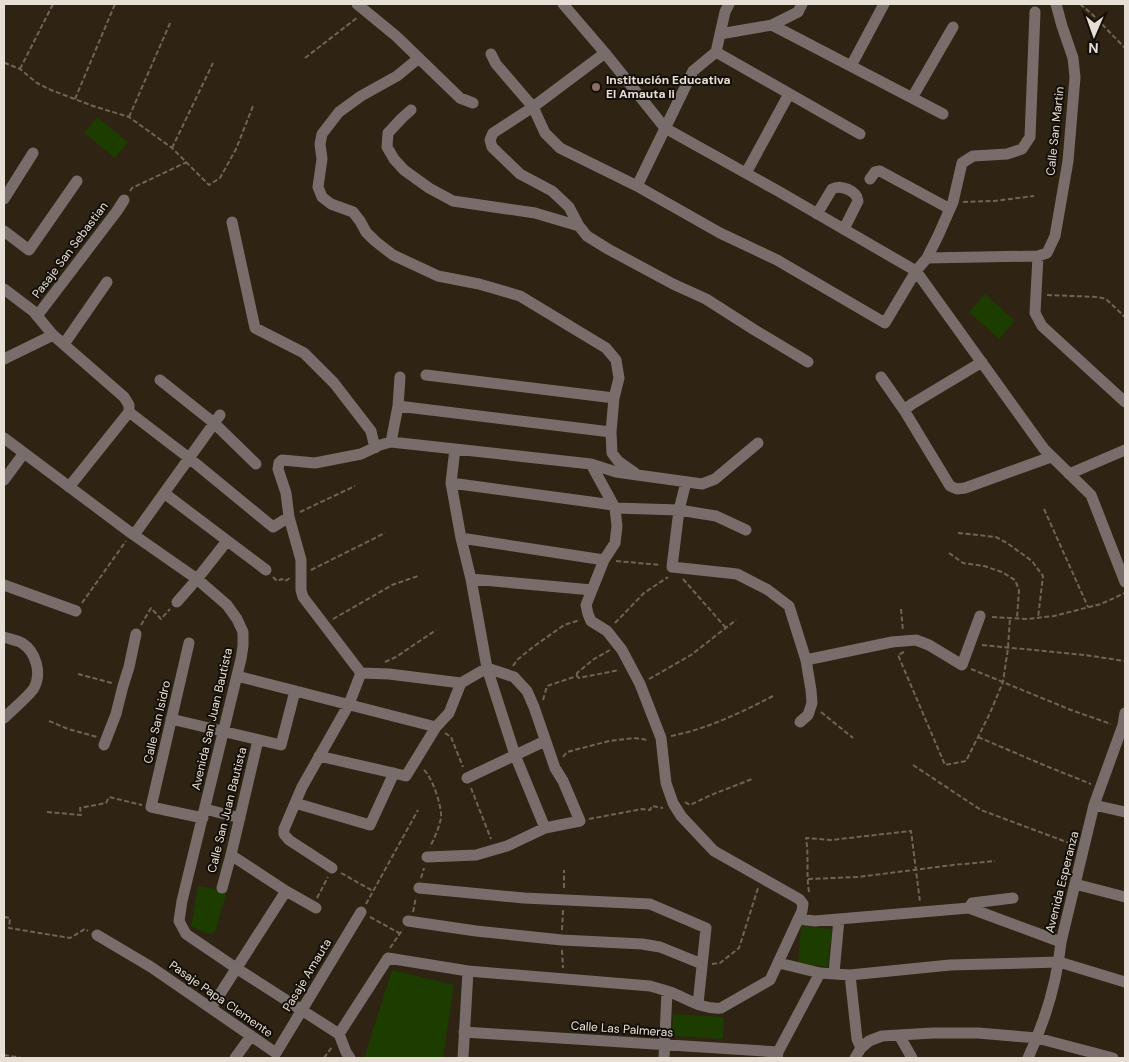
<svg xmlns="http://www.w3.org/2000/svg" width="1129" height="1062" viewBox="0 0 1129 1062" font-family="'DM Sans',sans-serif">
	<rect width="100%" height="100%" fill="#2f2313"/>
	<!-- green -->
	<path fill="#1c3c00" d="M97 117 128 142 115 158 84 133Z
		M985 294 1015 321 999 339 969 312Z
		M198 886 227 891 215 933 208 934 191 926Z
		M801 926 832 929 828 967 798 963Z
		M392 970 454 985 443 1058H364Z
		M673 1014 724 1017 723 1039 672 1036Z"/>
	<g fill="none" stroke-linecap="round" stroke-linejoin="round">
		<!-- path -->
		<path stroke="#6f6456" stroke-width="2" stroke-dasharray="5 2.5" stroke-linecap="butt" d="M1080 4 1093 15 1125 48
			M305 58 358 17
			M4 63H5L20 69 37 83 51 90 93 106 129 117 172 148 209 185 220 178 236 149 253 106
			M20 69 53 4
			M75 99 115 4
			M129 117 171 21
			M172 148 213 63
			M130 191 132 188 187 162
			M963 202 994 201 1034 196
			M1047 295 1098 297 1106 299 1125 317
			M1044 509 1088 607
			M300 512 355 486
			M958 533 996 537 1007 543 1032 561 1043 576 1038 618
			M949 553 963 563 984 566 1002 572 1015 580 1019 590 1017 618
			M616 561 661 565
			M311 570 385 533
			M273 577 277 581 282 579 285 581 290 578
			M683 579 726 628
			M82 603 126 541
			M901 609 903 631
			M992 617 1027 619 1054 616 1101 604 1125 593
			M333 619 392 585 418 576
			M615 623 644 593 668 577
			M141 625 151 608 161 619 170 609
			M982 645 1085 655 1125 661
			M904 652 898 655 945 765 966 761 990 713 1003 682 1008 648 1010 618
			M385 662 396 657 436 630
			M513 666 517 660 533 647 564 625 580 620
			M971 669 1071 710 1111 724
			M78 674 112 683
			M577 675V673L594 659 610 650
			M649 679 691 655 736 620
			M543 700 547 686 577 676 579 678 619 670
			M821 712 853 738
			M49 721 68 729 97 737
			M445 733 451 737 463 767
			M671 736C707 729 740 713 773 696
			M978 737 1046 766 1091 784
			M563 757 567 752 609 741 634 738 649 740
			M913 765 981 810 1072 844
			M424 770C432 777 442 806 441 817 440 826 434 839 430 847
			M471 788 491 839
			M685 802 690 805 711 795 752 779
			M47 812 81 815 80 808 106 803 109 797 142 805
			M589 819 642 809 650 810 652 806 663 808
			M341 873 373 891
			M421 878 424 868
			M808 879 858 877 953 865 995 861
			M564 888V870
			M809 892C806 874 809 856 806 838L831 840 911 831 920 902
			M317 898 328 877
			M366 904 418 810
			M413 912 416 897
			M4 917 10 918 9 928 70 938 85 929 88 931
			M370 917 399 933
			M562 930 563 910
			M390 948 403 929
			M562 950 563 968
			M712 964 720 963 739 948 758 888
			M4 1055 22 1058
			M324 1058 332 1047"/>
		<!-- minor -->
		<path stroke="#786d6a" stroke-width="11" d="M357 4 396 36 460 98 473 103
			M563 4 605 53 665 128 778 191 916 271 1044 449 1091 495 1125 582
			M772 25 943 114
			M720 34 772 25 798 12 802 4
			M716 52 860 134
			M605 53 533 107 493 133 490 140 492 147 520 174 552 191 569 207 579 226 587 236 608 249 673 284 706 299 753 329 808 362
			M491 54 496 64 533 107 545 133 560 148 637 186 720 233 777 260 885 323 916 271 927 258 938 236 953 202 962 163 973 156 1007 154 1022 149 1030 137 1035 12
			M419 58 397 76 361 96 339 112 322 134 320 144 322 159 318 187 322 197 331 204 353 212 360 221 366 232 375 241 393 255 438 276 479 284 520 296 606 348 616 360 619 378 614 398 611 432 612 453 618 461 635 473
			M851 66 884 4
			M912 98 953 27
			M411 110 402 118 388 133 387 147 394 159 404 170 429 188 453 201 535 213 579 226
			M746 173 789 94
			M870 179 875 172 880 171 950 209
			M637 186 693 71 716 52 725 12 729 4
			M4 199 33 153
			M817 214 832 189C841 184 857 191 858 201L844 229
			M232 222 255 328 304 353 334 383 371 431 375 448
			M4 231 29 250 77 181
			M1038 256 1035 313 1042 326 1125 402
			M927 258 1038 256 1047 253 1055 236 1068 161 1075 77 1073 58 1062 26 1056 4
			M4 289 33 311 53 335 124 397 129 405V412L69 487
			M37 316 117 211 124 200
			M64 344 107 282
			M4 359 53 335
			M982 362 912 404 904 410 950 486 957 489 965 488 1051 457
			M426 375 614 398
			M881 377 904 410
			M160 380 214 423 256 464
			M398 406 611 432
			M129 412 189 458 273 527 289 517
			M4 438 131 533 197 579 227 605 237 619 243 632V646L241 659 182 901 179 921 186 934 236 968 339 1034
			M391 442 398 406 400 377
			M455 449 451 483 461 538 471 579 487 668 515 755 545 828
			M1069 474 1125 450
			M4 480 24 453
			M686 482 679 510 672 567 737 574 768 590 789 606 806 660 811 690 812 703 808 715 800 722
			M451 483 613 505
			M164 493 266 570
			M615 508 679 510 716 516 746 530
			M134 535 220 415
			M461 538 604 560
			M471 579 592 590
			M4 585 76 611
			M177 602 197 579 227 541
			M4 637C9 639 17 640 22 643 36 652 42 673 34 688 31 694 10 712 4 718
			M189 643 151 807 203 818
			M806 660 892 642 916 640 929 645 962 665 980 616
			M361 673 389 674 461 683
			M237 676 436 727
			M171 719 281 745 295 691
			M104 745 116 714 123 686 129 667 136 634
			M319 756 406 776 436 727 449 713 461 683 487 668 514 677 527 691 534 707 555 768 563 781 580 821 545 828 507 846 476 855 427 857
			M467 778 545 741
			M295 803 370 825 394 773
			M1094 805 1125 812
			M205 809 240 818
			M231 855 286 891 316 908
			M332 868 289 840 284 834V829L302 787 349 704 361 673 303 597 301 590V560L289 517 286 493 278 469 279 463 282 460 315 463 361 454 380 445 391 442 591 464 616 472 702 484 715 479 758 443
			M1075 884 1125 897
			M222 888 231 855 258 740
			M419 888 524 898 650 904 706 928 698 1004
			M969 908 972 903 1013 898
			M798 919 815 921 969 908 1061 942
			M408 921 476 931 562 940 642 944 660 947 702 964
			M97 935 151 967 276 1053 361 912
			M779 963 820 973 850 975 950 965 1059 962 1125 982
			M834 973 839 919
			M850 975 857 1039 861 1048
			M211 1008 286 891
			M464 1032 778 1052
			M339 1034 388 958 468 971 650 986C657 988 664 990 670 992 686 998 703 1010 721 1008L770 980 802 911 803 904 799 899 714 851 681 816 673 803 666 783 661 738 640 684 622 650 607 631 591 621 588 614 586 605 604 560 615 543 617 526 615 508 591 464
			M339 1034 346 1052 350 1058
			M899 1035 912 1058
			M235 1058 251 1036
			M463 1058 468 971
			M664 1058 667 991
			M777 1058 778 1052 820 973
			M855 1058 861 1048 869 1041 882 1036 933 1033H978L1037 1038 1113 1058
			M1028 1058C1045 1021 1057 983 1061 942L1094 805 1123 725 1125 713"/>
	</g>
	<!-- markers -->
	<circle fill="#8d6e63" stroke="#130e07" stroke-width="2" cx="596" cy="87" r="5"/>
	<g text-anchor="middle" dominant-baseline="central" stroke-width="4" stroke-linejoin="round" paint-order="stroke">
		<!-- poi labels -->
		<g font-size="12" font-weight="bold" fill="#e7dfd5" stroke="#130e07" text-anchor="start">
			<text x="606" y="80">Institución Educativa<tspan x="606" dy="14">El Amauta Ii</tspan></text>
		</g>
		<!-- street labels -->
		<g font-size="12" fill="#e7dfd5" stroke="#130e07">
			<text transform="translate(1055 131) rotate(-84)">Calle San Martin</text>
			<text transform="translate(70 250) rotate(-53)">Pasaje San Sebastian</text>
			<text transform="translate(212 719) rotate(-77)">Avenida San Juan Bautista</text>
			<text transform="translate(157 722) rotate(-77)">Calle San Isidro</text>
			<text transform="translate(227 810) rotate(-76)">Calle San Juan Bautista</text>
			<text transform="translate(1062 882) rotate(-76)">Avenida Esperanza</text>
			<text transform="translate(307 975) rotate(-59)">Pasaje Amauta</text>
			<text transform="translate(221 999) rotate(35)">Pasaje Papa Clemente</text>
			<text transform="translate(622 1029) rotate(4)">Calle Las Palmeras</text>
		</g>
	</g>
	<!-- border -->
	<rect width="1129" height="1062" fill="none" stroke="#e7dfd5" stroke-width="10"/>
	<!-- north arrow -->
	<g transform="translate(1094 35) rotate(182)" stroke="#130e07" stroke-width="4" paint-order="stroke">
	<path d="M0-4L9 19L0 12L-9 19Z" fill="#e7dfd5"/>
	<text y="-8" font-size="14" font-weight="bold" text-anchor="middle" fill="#e7dfd5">N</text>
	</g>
</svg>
